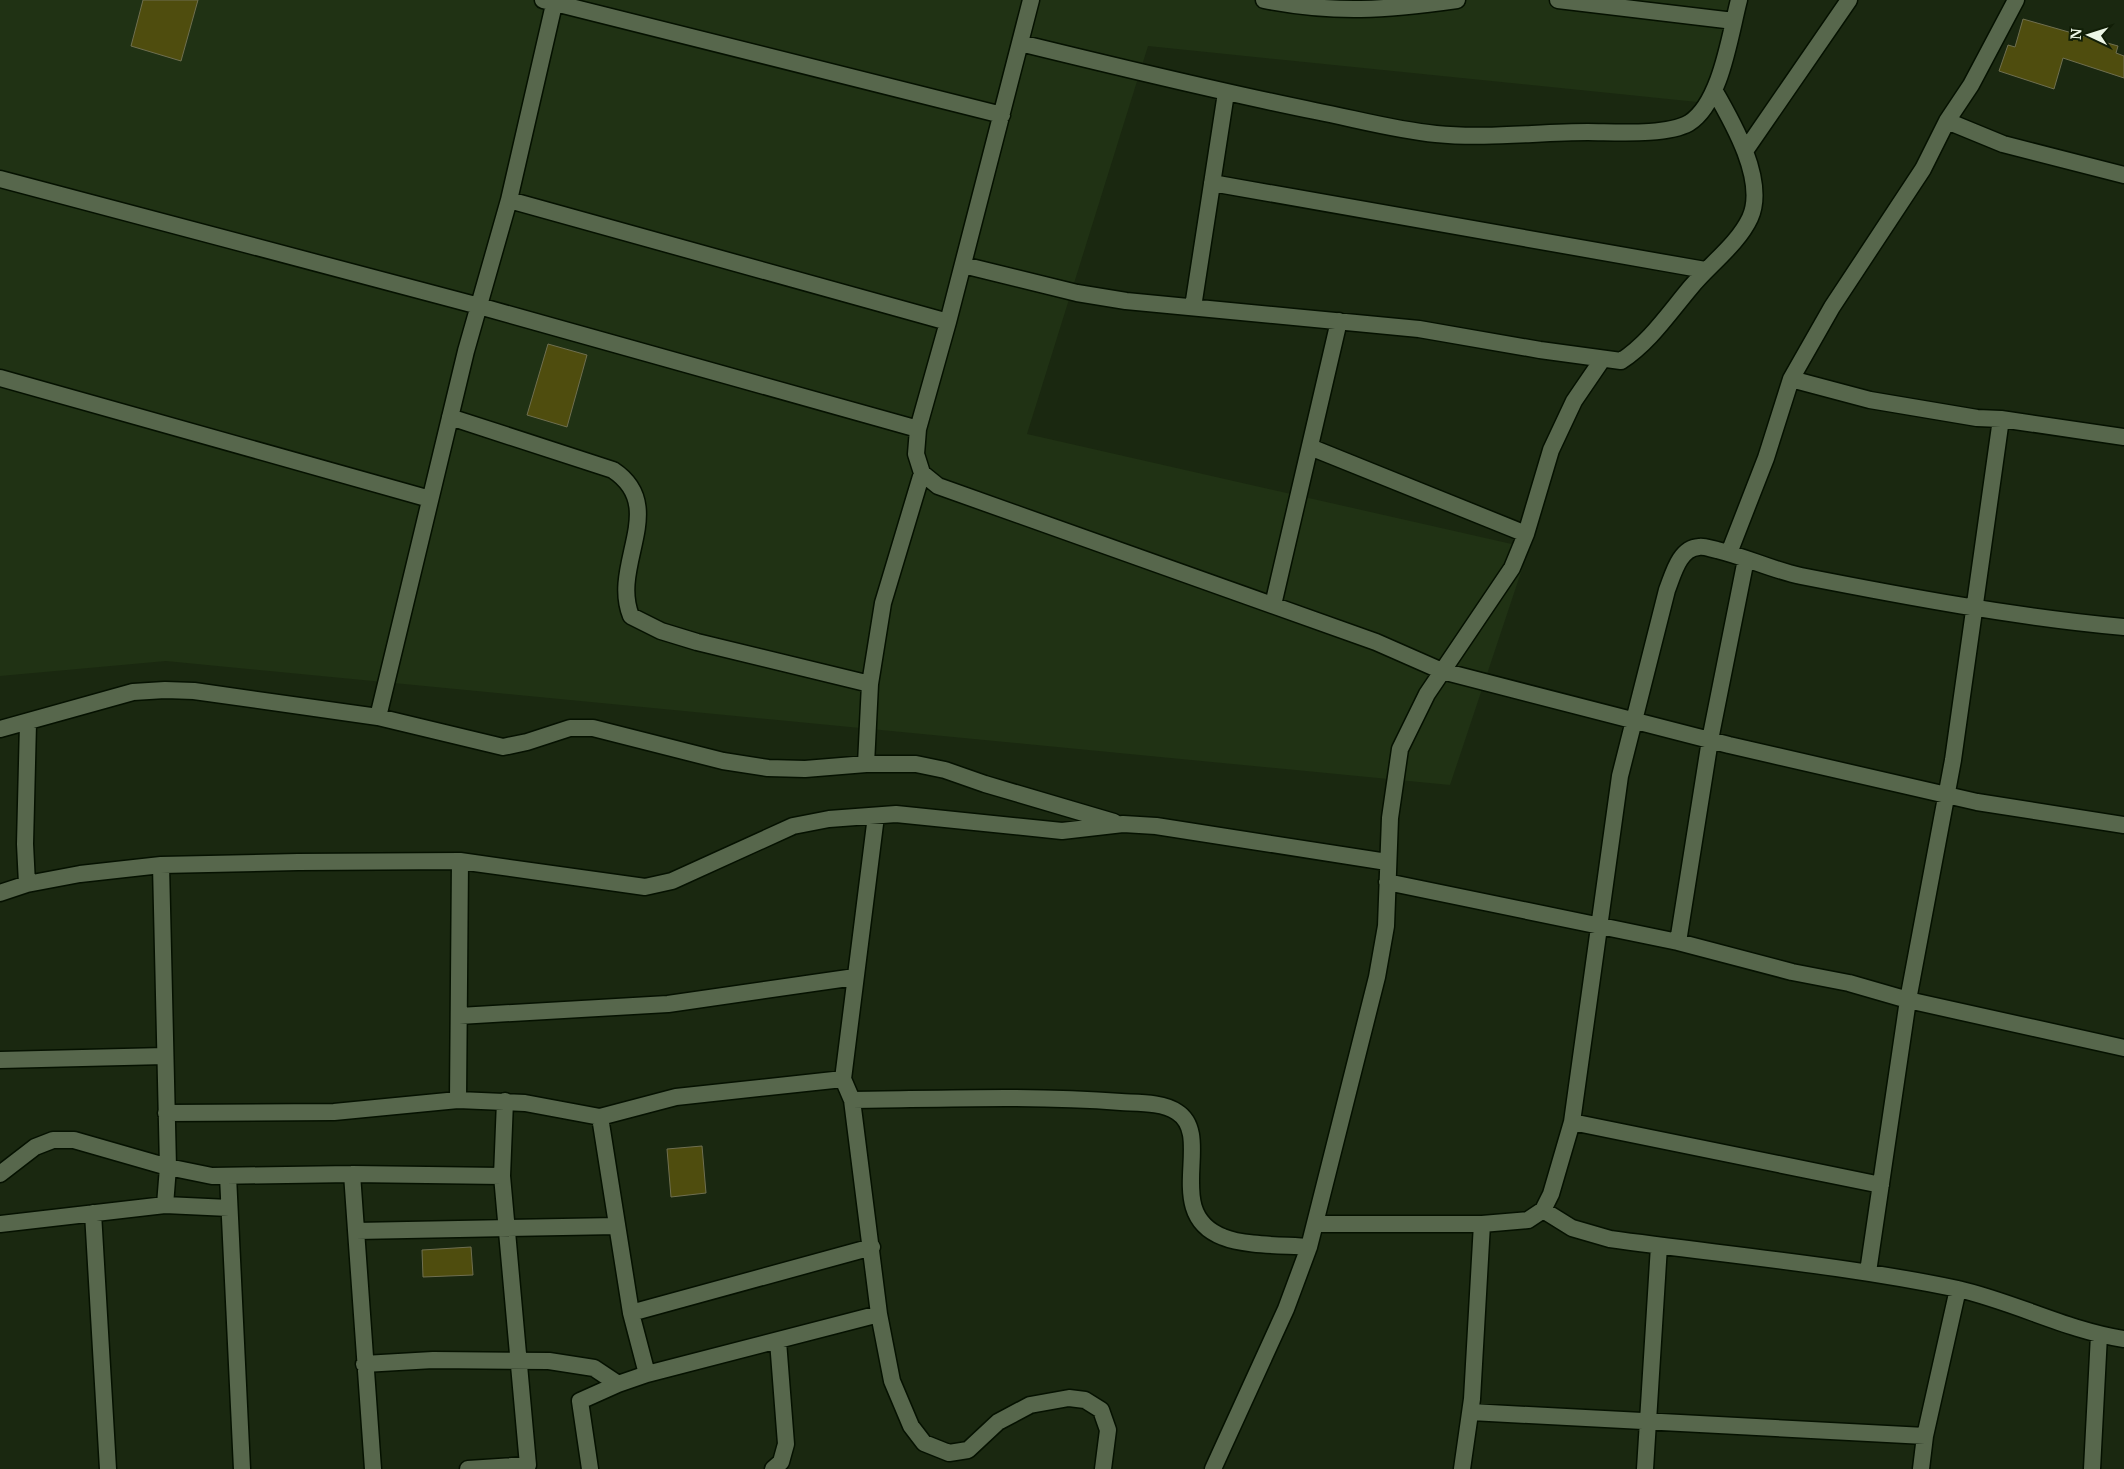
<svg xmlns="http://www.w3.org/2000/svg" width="2124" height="1469" viewBox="0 0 2124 1469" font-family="Merriweather,serif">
	<rect width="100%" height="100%" fill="#1a2810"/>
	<!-- built -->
	<path fill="#203214" d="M0 0H1742L1717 104 1148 46 1027 434 1529 548 1450 785 166 661 0 676Z"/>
	<!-- building -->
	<path fill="#4f4d0e" stroke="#6f6f50" d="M143 0H198L181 61 131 46Z
		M2023 19 2118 46 2116 53 2124 56V78L2063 58 2054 89 1999 71 2008 45 2015 47Z
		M548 344 587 355 567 427 527 415Z
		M702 1146 706 1193 671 1197 667 1149Z
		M471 1247 473 1275 423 1277 422 1250Z"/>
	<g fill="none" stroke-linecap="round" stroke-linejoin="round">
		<!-- minor casing -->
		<g stroke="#051100" stroke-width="19">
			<path id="minor" d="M543 0 1002 115
				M1031 0 948 322 918 429 916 454 922 473 938 486 1376 642 1442 671 1729 745 1977 802 2124 825
				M1264 0C1336 14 1386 10 1457 0
				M1558 0 1734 21
				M1020 43C1118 67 1216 91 1315 111 1356 119 1395 130 1436 134 1486 139 1538 132 1588 132 1614 132 1666 136 1689 123 1721 103 1730 34 1739 0
				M1947 121 2003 144 2124 175
				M1745 151 1849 0
				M0 179 479 306 918 429
				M1212 183 1705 270
				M509 200 948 322
				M963 265 1077 293 1126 301 1419 329 1540 350 1621 361C1649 343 1669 313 1691 287 1709 265 1738 244 1750 218 1767 181 1732 121 1714 90
				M1193 307 1226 93
				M0 378 430 499
				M1791 379 1870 400 1977 418 2001 419 2124 437
				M450 417 613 470C669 507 610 565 631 616L661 631 697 642 870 684
				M1310 447 1526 534
				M1729 553 1766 458 1791 379 1832 307 1923 169 1947 121 1971 85 2016 0
				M1273 605 1339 321
				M378 717 466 351 509 200 555 0
				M0 729 133 692 165 690 194 691 378 717 503 747 527 742 570 728H593L723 761 768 768 805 769 866 764H916L945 770 985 784 1114 822
				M866 764 870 684 883 603 922 473
				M876 816 843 1079 852 1100 879 1314 892 1381 911 1426 924 1443 949 1453 968 1450 998 1422 1030 1405 1069 1398 1085 1400 1101 1410 1108 1430 1103 1469
				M161 865 168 1167 165 1205
				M1387 882 1678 942 1792 972 1849 983 1908 1000 2124 1048
				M27 884 25 844 28 723
				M0 893 27 884 80 874 161 865 298 862 460 861 645 887 672 881 793 826 829 819 896 814 1062 831 1123 824 1156 826 1387 862
				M1678 942 1710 740 1746 559
				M459 1016 668 1004 855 977
				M0 1060 165 1056
				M458 1100 460 861
				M852 1100C942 1099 1032 1095 1121 1102 1138 1103 1163 1102 1177 1112 1215 1136 1161 1213 1223 1237 1244 1246 1285 1245 1309 1247
				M166 1113 334 1112 458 1100 525 1103 600 1117 676 1097 843 1079
				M600 1117 631 1313 647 1374
				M1572 1122 1881 1185
				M0 1174 35 1147 53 1140H74L168 1167 212 1176 352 1174 502 1176
				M352 1174 373 1469
				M228 1176 242 1469
				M1543 1210 1572 1228 1610 1239C1726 1255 1843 1265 1958 1289 2015 1302 2066 1330 2124 1339
				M93 1213 108 1469
				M0 1224 165 1205 229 1208
				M1315 1224H1482L1528 1220 1543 1210 1551 1194 1572 1122 1620 776 1667 590C1673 575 1679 548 1699 547 1704 546 1711 549 1717 550 1746 557 1772 570 1801 576 1908 597 2015 617 2124 627
				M356 1231 617 1226
				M1868 1272 1908 1000 1953 760 2001 419
				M631 1313 872 1247
				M364 1364 433 1360 549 1361 594 1368 618 1384
				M1471 1412 1925 1436
				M468 1469 528 1465 502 1176 505 1101
				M590 1469 580 1401 618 1384 647 1374 879 1314
				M773 1469 781 1462 786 1444 778 1341
				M1213 1469 1286 1309 1309 1247 1377 977 1386 926 1390 818 1400 749 1427 694 1512 568 1526 534 1551 450 1574 401 1602 360
				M1462 1469 1472 1399 1482 1224
				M1645 1469 1659 1246
				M1921 1469 1925 1436 1958 1289
				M2092 1469 2099 1335"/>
		</g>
		<!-- minor -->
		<use href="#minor" stroke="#57674c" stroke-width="16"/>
	</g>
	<!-- north arrow -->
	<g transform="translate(2089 35) rotate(274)" stroke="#111e07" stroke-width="4" paint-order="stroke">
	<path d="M0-4L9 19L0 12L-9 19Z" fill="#ecf6e6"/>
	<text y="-8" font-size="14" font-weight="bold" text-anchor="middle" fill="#ecf6e6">N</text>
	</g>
</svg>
